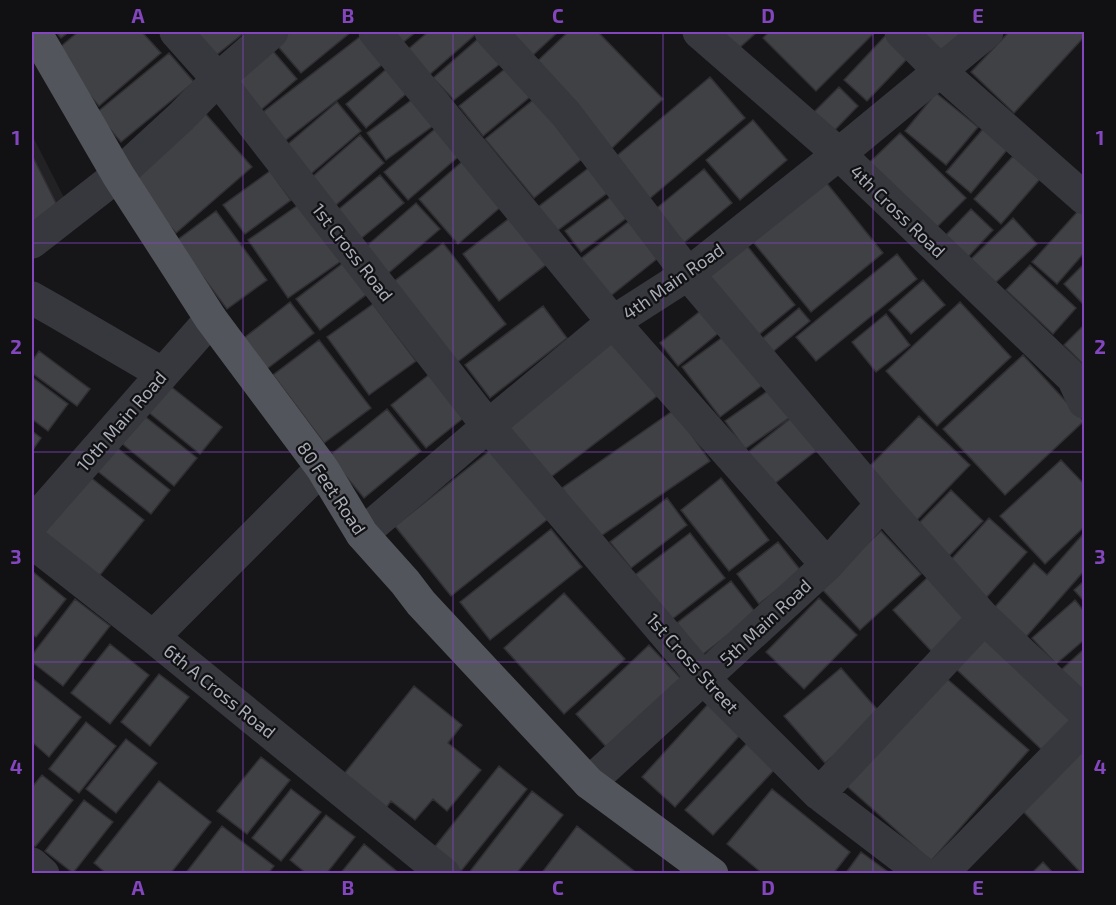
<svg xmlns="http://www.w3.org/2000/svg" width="1116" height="905" viewBox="0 0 1116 905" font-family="'Exo 2',sans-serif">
	<rect width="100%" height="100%" fill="#161618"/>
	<!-- built -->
	<path fill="#222225" d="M32 135 75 219 32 251Z"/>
	<!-- building -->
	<path fill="#404145" stroke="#303034" stroke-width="1.5" d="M56 32H69L61 38Z
		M78 32H142L161 53 99 106 53 53Z
		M185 32H245L209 61Z
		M289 32H351L301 73 275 43Z
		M366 32 392 57 277 147 254 119Z
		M390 32H416L401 44Z
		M428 32H474L476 34 428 76 406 51Z
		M505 32H558L530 58Z
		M568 32H598L663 99 607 153 527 71Z
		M719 32H757L737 50Z
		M769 32H875L816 91 763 38Z
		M926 32H969L948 56 923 34Z
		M1009 32H1084V37L1014 113 971 72Z
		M886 35 909 57 867 101 844 80Z
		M479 38 501 63 454 100 433 78Z
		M273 51 297 79 255 115 232 86Z
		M169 53 194 82 121 142 96 113Z
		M391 65 412 89 366 128 346 104Z
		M506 68 530 97 483 136 459 106Z
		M710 77 745 118 648 200 613 159Z
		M839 87 858 106 832 133 813 113Z
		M544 91 593 150 534 198 485 139Z
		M936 93 978 127 946 165 905 131Z
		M417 96 437 123 386 160 367 133Z
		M337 102 361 131 306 178 281 150Z
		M204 112 252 167 176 233 128 179Z
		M753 120 787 160 740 200 706 160Z
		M442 123 465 151 408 200 384 172Z
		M988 123 1012 144 971 193 946 172Z
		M900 133 966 198 936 228 869 163Z
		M360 135 384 163 328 212 304 184Z
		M32 155 59 209 32 230Z
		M1013 156 1040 179 1001 224 974 199Z
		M464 160 503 205 458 244 419 199Z
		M591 166 610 191 557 231 538 207Z
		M704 169 732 203 680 246 652 212Z
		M270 171 291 200 245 234 223 205Z
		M380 175 404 203 352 246 328 218Z
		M821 176 883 253 811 312 748 236Z
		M616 193 632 214 581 252 565 231Z
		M301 203 341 261 288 298 248 240Z
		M416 203 440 229 385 276 362 250Z
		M971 209 993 230 968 257 945 236Z
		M520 210 556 257 499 301 463 254Z
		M1079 210 1084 215V253L1057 284 1032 262Z
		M216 211 267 280 227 309 176 241Z
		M633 218 662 255 608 298 579 260Z
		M1013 218 1037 244 994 284 971 259Z
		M744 242 795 305 756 337 704 274Z
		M443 243 506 324 455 364 392 283Z
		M897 254 917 279 816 361 796 337Z
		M343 263 367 294 320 330 296 299Z
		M1084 264V305L1064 284Z
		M1030 265 1076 308 1053 334 1006 290Z
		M923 280 945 305 911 334 889 310Z
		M290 302 314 333 264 371 240 341Z
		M960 302 1011 357 937 426 886 371Z
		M373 304 416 361 369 395 327 337Z
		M708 305 726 327 678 366 660 343Z
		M543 306 567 338 490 398 465 365Z
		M799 308 810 321 769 355 758 342Z
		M886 314 910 345 876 372 852 342Z
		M1084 325V365L1064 345Z
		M727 334 764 384 720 417 682 367Z
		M618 338 661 393 547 480 504 425Z
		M319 340 371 408 324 443 273 375Z
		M39 351 90 389 77 406 32 373V361Z
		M1023 355 1084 421 1005 495 943 429Z
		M431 373 466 416 426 448 391 405Z
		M32 377 68 404 48 431 32 419Z
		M779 383 799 411 745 449 725 421Z
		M169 385 222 427 200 454 148 412Z
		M387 409 421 451 364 498 329 456Z
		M674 410 710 461 598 538 562 488Z
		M142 414 197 458 174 486 120 442Z
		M796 414 822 446 773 485 747 453Z
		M919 416 970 465 916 521 864 472Z
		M32 431 41 438 32 451Z
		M115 446 170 490 151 514 96 470Z
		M492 449 548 519 451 596 395 526Z
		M1061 460 1084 484V527L1045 564 1000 516Z
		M89 476 144 520 96 580 41 536Z
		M721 478 769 540 729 571 681 510Z
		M951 490 983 521 947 558 915 527Z
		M667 498 687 525 631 568 610 542Z
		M989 518 1027 552 986 598 947 564Z
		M551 529 582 567 490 640 460 602Z
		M881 531 921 574 860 630 820 587Z
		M690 533 725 578 671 620 635 575Z
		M1084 533V571L1026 637 994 608 1034 563 1047 575Z
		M778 542 801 571 759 604 737 574Z
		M32 571 66 599 36 637 32 634Z
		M929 576 968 619 932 652 893 610Z
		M731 581 756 613 702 655 677 623Z
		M1084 581V601L1074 590Z
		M564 593 625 659 564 714 504 648Z
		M819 598 857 635 804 689 766 652Z
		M75 599 110 626 63 686 32 662V655Z
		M1075 600 1084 611V640L1056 664 1032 638Z
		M985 638 1071 720 1042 750 955 668Z
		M110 644 149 675 110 724 71 693Z
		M649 645 684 682 610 751 576 714Z
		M1084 649V698L1061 670Z
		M841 668 882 715 825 763 784 716Z
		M938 671 1029 750 931 861 841 781Z
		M159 674 189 697 150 746 121 722Z
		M32 678 81 717 49 757 32 742Z
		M414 686 462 725 448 743 481 770 447 811 433 799 415 820 391 801 386 808 344 774Z
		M709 703 742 733 675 807 642 777Z
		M86 722 116 746 79 793 49 769Z
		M126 739 157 763 116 813 86 789Z
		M749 741 777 767 713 835 685 810Z
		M1084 747V874H1082L1020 808Z
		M261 757 290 780 247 834 217 811Z
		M499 766 527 789 461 871 433 849Z
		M42 775 73 800 35 847 32 844V787Z
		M159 781 211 822 170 874H107L94 863Z
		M291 789 321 812 281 861 252 838Z
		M772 789 850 852 833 874H763L727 844Z
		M532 791 563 815 516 874H468Z
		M84 800 113 822 73 873 45 851Z
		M326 815 355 837 326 874H307L290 860Z
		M222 826 274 866 268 874H185Z
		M577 826 638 874H541Z
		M364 844 400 874H340Z
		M861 852 891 874H845Z
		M1043 862 1054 874H1031Z"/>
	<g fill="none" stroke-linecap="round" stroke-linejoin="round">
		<!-- minor -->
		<path stroke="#37383d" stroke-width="33" d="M176 32 218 79 488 426 703 678 819 794 924 874
			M375 32 613 322 827 565
			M491 32 566 114 688 274 882 504 984 618 1084 712
			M699 32 839 154 1073 378 1084 402
			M901 32 940 71 1084 198
			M32 242 118 175 181 117 218 79 272 32
			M32 298 55 311 163 374
			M32 523 211 319
			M362 534 488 426 613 322 688 274 839 154 987 32
			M32 542 153 637 444 874
			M153 637 322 468
			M589 783 827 565 882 504
			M819 794 984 618
			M32 864 43 874
			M941 874 1084 728"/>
		<!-- major -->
		<path stroke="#53555c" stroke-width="33" d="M35 32 118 175 211 319 322 468 362 534 405 582 421 603 589 783 712 874"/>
	</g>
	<!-- grid -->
	<path fill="none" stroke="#8446be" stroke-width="1.5" stroke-opacity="0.55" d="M243 32V874M453 32V874M663 32V874M873 32V874M32 243H1084M32 452H1084M32 662H1084"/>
	<g text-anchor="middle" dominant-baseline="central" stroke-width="4.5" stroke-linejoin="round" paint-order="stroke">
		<!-- street labels -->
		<g font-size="18" fill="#a8adb8" stroke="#111113">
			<text transform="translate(898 211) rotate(44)">4th Cross Road</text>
			<text transform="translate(353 252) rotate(52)">1st Cross Road</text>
			<text transform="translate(673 281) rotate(-35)">4th Main Road</text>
			<text transform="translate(121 421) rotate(-49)">10th Main Road</text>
			<text transform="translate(332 488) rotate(56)">80 Feet Road</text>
			<text transform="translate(765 622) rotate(-43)">5th Main Road</text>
			<text transform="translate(693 663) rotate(48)">1st Cross Street</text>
			<text transform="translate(220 691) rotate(39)">6th A Cross Road</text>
		</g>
	</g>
	<!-- border -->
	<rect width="1116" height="905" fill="none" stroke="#111113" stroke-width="66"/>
	<rect x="33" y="33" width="1050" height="839" fill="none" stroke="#8446be" stroke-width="2"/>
	<g font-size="20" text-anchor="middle" font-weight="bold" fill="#8446be">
		<text x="138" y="23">A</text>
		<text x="348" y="23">B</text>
		<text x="558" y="23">C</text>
		<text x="768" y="23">D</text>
		<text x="978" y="23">E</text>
		<text x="16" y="145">1</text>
		<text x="1100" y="145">1</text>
		<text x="16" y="354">2</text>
		<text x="1100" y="354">2</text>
		<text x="16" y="564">3</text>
		<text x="1100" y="564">3</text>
		<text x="16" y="774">4</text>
		<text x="1100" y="774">4</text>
		<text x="138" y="895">A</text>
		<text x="348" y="895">B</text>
		<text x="558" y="895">C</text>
		<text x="768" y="895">D</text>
		<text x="978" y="895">E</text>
	</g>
</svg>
